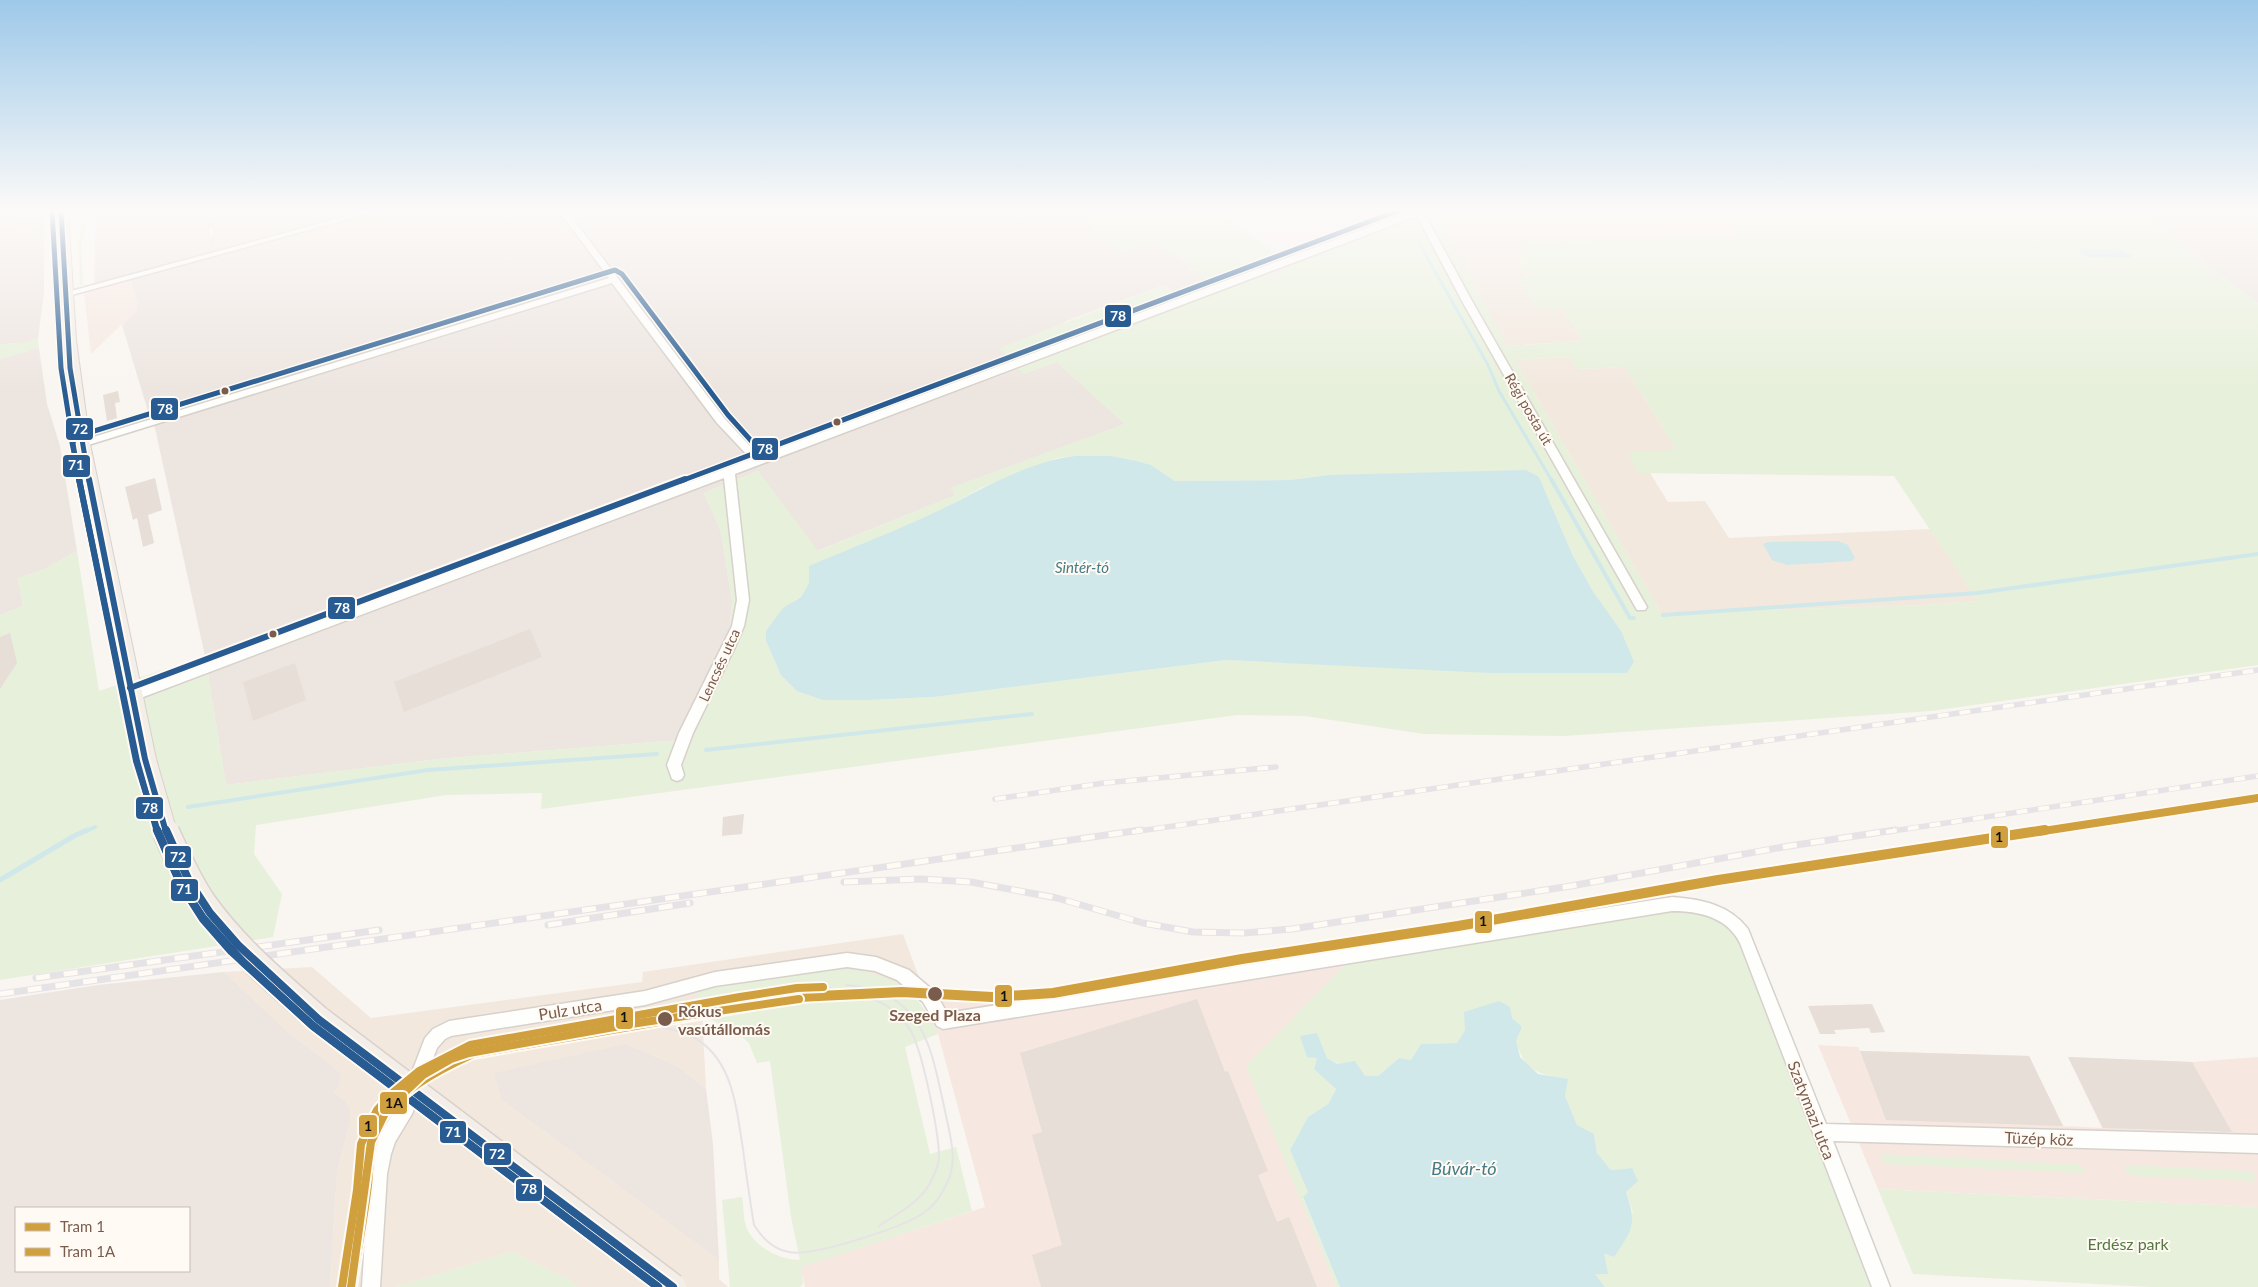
<svg xmlns="http://www.w3.org/2000/svg" width="2258" height="1287" viewBox="0 0 2258 1287" font-family="Lato,sans-serif">
	<rect width="100%" height="100%" fill="#f9f5f0"/>
	<!-- residential -->
	<path fill="#f2e8de" d="M1435 210H1727L1741 236 1522 242 1529 256H1517L1528 278H1518L1563 308 1583 341 1506 346Z
		M1571 357 1578 369 1625 367 1677 450 1637 473H1650L1668 502 1705 501 1729 538 1930 529 1979 601 1924 605 1661 613 1515 360Z
		M903 934 924 991 908 994 701 993 706 1089 677 1066 626 1044 502 1100 719 1260V1279L728 1287H577L570 1280 512 1252 396 1287H330L337 1172 350 1122 344 1100 333 1092 341 1073 288 1032 224 972 312 967 371 1018 642 982 643 972Z"/>
	<!-- commercial -->
	<path fill="#f6e8e1" d="M131 280 137 302V310L91 354 84 293Z
		M1355 937 1345 965 1247 1066 1336 1287H805L800 1267 985 1207 938 1034 924 1005 912 994 924 991 1030 993Z
		M1818 1045 1858 1047 1860 1051 2029 1056 2063 1126 2102 1128 2068 1057 2192 1062 2258 1057V1207L1878 1189Z"/>
	<!-- industrial -->
	<path fill="#ede5e0" fill-rule="evenodd" d="M0 210H44V293L38 339 21 344 15 343 0 345Z
		M96 210H220V216L248 210H371L374 213 388 210H1088L1090 218 1155 240 1210 282 1176 294 1164 285 1064 322 1023 374 1057 362 1125 424 951 488 956 495 817 551 758 471 704 493 721 532 732 601 729 636 680 740 438 759 226 785 205 656 155 428 150 418 122 325 137 310V302L131 280 94 290Z
		M2140 210H2258V304L2232 284Z
		M39 348 47 404 60 446 77 551 45 569 18 578 23 606 0 615V359Z
		M224 972 288 1032 341 1073 338 1087 333 1092 344 1100 349 1108 350 1122 337 1172 330 1287H0V1000L98 985ZM16 1208H189V1271H16Z
		M626 1044 677 1066 706 1089 713 1144 719 1260 502 1100 494 1073Z"/>
	<!-- education -->
	<path fill="#f6eef6" d="M1217 210H1400L1279 256Z"/>
	<!-- green -->
	<path fill="#e7f0db" fill-rule="evenodd" d="M80 210H84L86 230 81 243 83 285H80L78 244 81 231Z
		M1088 210H1217L1279 256 1400 210H1435L1507 346 1583 341 1563 308 1538 310 1518 278 1528 277 1517 256 1529 255 1521 242 1741 236 1727 210H2140L2258 304V665L1931 711 1564 736 1424 734 1305 716 1237 715 541 809 542 793 446 795 256 825 254 854 282 894 273 937 0 980V615L23 606 17 578 45 569 77 551 99 691 205 656 226 785 438 759 680 740 729 636 732 601 721 532 704 493 758 471 818 551 956 495 950 488 1125 424 1057 362 1023 374 999 348 1164 285 1176 294 1210 282 1155 240 1121 252 1093 231ZM1571 357 1577 369 1625 367 1677 450 1629 452 1637 473 1894 476 1978 601 1924 605 1661 613 1515 360ZM1075 456H1111L1137 461 1151 465 1175 481 1290 480 1328 475 1539 477 1573 556 1594 593 1288 663 1226 660 934 697 868 700H823L781 675 766 641V631L795 600 801 597 809 583 981 488 1057 458Z
		M38 339 39 348 0 359V345C14 343 25 343 38 339Z
		M1672 904 1733 923 1881 1287H1605L1595 1274 1604 1253 1633 1212 1626 1192 1632 1168 1611 1170 1597 1153 1594 1134 1577 1126 1565 1096 1567 1079C1538 1074 1524 1072 1516 1040L1465 1030 1457 1043 1421 1044 1411 1060 1399 1058 1378 1076H1365L1327 1058 1317 1033V1058L1314 1069 1336 1088 1328 1104 1308 1117 1290 1150 1309 1193 1303 1198 1340 1287H1336L1246 1066 1345 965 1602 915Z
		M825 968C881 970 914 980 938 1034L905 1047 930 1154 956 1147 972 1211 801 1267 803 1284 800 1287H730L722 1200 742 1197C744 1206 743 1223 748 1231 758 1249 781 1260 800 1260L791 1217 770 1061 757 1063 749 1043 743 1038 697 1011V990Z
		M1881 1154 2079 1164 2085 1171 2083 1173 1884 1164Z
		M2128 1165 2247 1171 2253 1173 2256 1179 2254 1181 2132 1176 2125 1170 2124 1167Z
		M1878 1189 2258 1207V1287H2151L1913 1274Z
		M512 1252 571 1280 577 1287H396Z"/>
	<!-- water -->
	<path fill="#d0e8ea" d="M2079 249H2116L2132 255 2130 258 2089 257 2079 253Z
		M1075 456H1111L1137 461 1151 465 1175 481 1290 480 1328 475 1526 470 1539 477 1573 556 1594 593 1621 631 1634 662 1627 673H1490L1226 660 934 697 868 700H823L797 691 781 675 766 641V631L783 608 801 597 809 583V566C851 548 896 531 938 511 979 491 1029 461 1075 456Z
		M1838 541 1848 545 1855 558 1852 561 1787 565 1772 560 1763 544 1768 542Z
		M1499 1001 1510 1007 1512 1018 1522 1027 1516 1040 1520 1057 1538 1074 1568 1079 1565 1096 1577 1125 1594 1134 1597 1153 1611 1170 1632 1168 1638 1181 1626 1192C1637 1224 1633 1229 1614 1257L1604 1253 1608 1274H1595L1605 1287H1340L1303 1197 1308 1192 1290 1150 1308 1117 1328 1104 1336 1089 1314 1069 1317 1058 1307 1057 1300 1036 1317 1033 1327 1058 1338 1064 1355 1061 1365 1076H1378L1399 1058 1411 1060 1421 1044 1457 1043 1465 1030 1464 1012Z"/>
	<g fill="none" stroke-linecap="round" stroke-linejoin="round">
		<!-- stream-far2 -->
		<path stroke="#d0e8ea" stroke-width="3" d="M1419 243 1488 365 1499 391 1552 481"/>
		<!-- stream-far1 -->
		<path stroke="#d0e8ea" stroke-width="4" d="M1551 479 1630 618H1634
			M1663 615 1977 593 2258 554
			M706 750 1032 714
			M188 807 428 770 657 754
			M84 832 95 827"/>
		<!-- stream -->
		<path stroke="#d0e8ea" stroke-width="5" d="M0 880 74 836 87 830"/>
	</g>
	<!-- building -->
	<path fill="#e6ded7" d="M20 210H37V223L20 227Z
		M118 391 120 402 115 403 117 418 107 421 103 395Z
		M155 478 162 510 148 515 154 543 143 547 137 518 133 520 125 487Z
		M530 629 542 657 404 712 394 682Z
		M10 633 17 663 0 689V637Z
		M295 663 306 700 253 721 243 682Z
		M744 814 742 834 722 836 723 817Z
		M1197 999 1225 1072 1228 1071 1268 1171 1258 1175 1277 1222 1289 1217 1317 1287H1041L1032 1255 1062 1245 1032 1135 1042 1132 1020 1053Z
		M1872 1004 1885 1032 1871 1033 1869 1028 1834 1030 1836 1034H1820L1808 1006Z
		M1860 1051 2029 1056 2063 1126 1886 1120Z
		M2068 1057 2192 1062 2232 1132 2103 1128Z"/>
	<g fill="none" stroke-linecap="round" stroke-linejoin="round">
		<!-- street casing -->
		<g stroke="#d7d1cb" stroke-width="3">
			<path id="street" d="M369 210H382L68 296 65 297 60 294Z
				M558 210H566L725 419 759 456 1414 210H1428L1424 213 1472 301 1647 607 1645 610H1637L1462 301 1417 216 735 474 749 600 744 626 736 645 693 733 681 765 684 775 682 779 677 781 672 779 667 765 679 733 732 626 737 600 724 478 138 699H128L127 696 128 693 751 459 717 423 612 283 85 446 81 447 76 444 77 442 609 278Z
				M1672 897C1701 899 1730 905 1748 929L1826 1124 2258 1135V1153L1833 1141 1890 1287H1872L1740 943C1727 917 1699 911 1672 911L943 1029 937 1026 923 1002 897 980 875 971 847 967 715 986 645 1005 451 1036 445 1039 437 1048 412 1114 395 1142 391 1154 387 1174 380 1287H362L369 1174 373 1154 382 1131 400 1103 425 1038 433 1029 449 1021 645 991 715 972 847 953 876 957 909 970 935 992 947 1013Z"/>
		</g>
		<!-- primary casing -->
		<g stroke="#dad1cc" stroke-width="2">
			<path id="primary" d="M54 210H68L76 340 90 444 156 759 177 832 174 839 166 842 158 839 155 832 134 759 72 444 60 340Z"/>
		</g>
		<!-- street -->
		<use href="#street" fill="#fefefd" fill-rule="evenodd"/>
		<!-- primary -->
		<use href="#primary" fill="#f3eee8" fill-rule="evenodd"/>
		<!-- tram -->
		<path stroke="#e6e3e7" stroke-width="2" d="M823 987C841 992 878 997 891 1009 897 1014 905 1022 909 1028 922 1046 939 1134 939 1157 939 1164 935 1173 932 1179 923 1201 898 1213 879 1226
			M631 1024C652 1027 671 1026 691 1036 733 1057 736 1107 743 1149 746 1174 750 1200 754 1225 762 1238 773 1249 789 1252 813 1257 900 1228 922 1214 933 1207 941 1196 946 1185 959 1161 950 1136 945 1111 931 1047 924 991 846 985"/>
		<!-- rail-far2 casing -->
		<g stroke="#e6e3e7" stroke-width="4.5">
			<path id="rail-far2" d="M210 210 212 245"/>
		</g>
		<!-- rail-far1 casing -->
		<g stroke="#e6e3e7" stroke-width="5.5">
			<path id="rail-far1" d="M995 799 1104 783 1276 767
				M1132 832 2258 670
				M1886 832 2258 776"/>
		</g>
		<!-- rail casing -->
		<g stroke="#e6e3e7" stroke-width="7">
			<path id="rail" d="M844 882 921 879 971 882 1057 898 1143 923 1193 932 1244 933 1292 929 1571 886 1783 847 1895 830
				M548 925 690 903
				M36 978 379 930
				M0 994 1141 830"/>
		</g>
		<!-- rail-far2 -->
		<use href="#rail-far2" stroke="#fffaf3" stroke-width="3" stroke-dasharray="9" stroke-linecap="butt"/>
		<!-- rail-far1 -->
		<use href="#rail-far1" stroke="#fffaf3" stroke-width="4" stroke-dasharray="11" stroke-linecap="butt"/>
		<!-- rail -->
		<use href="#rail" stroke="#fffaf3" stroke-width="5" stroke-dasharray="14" stroke-linecap="butt"/>
		<!-- primary-bridge casing -->
		<g stroke="#dad1cc" stroke-width="29" stroke-linecap="butt">
			<path id="primary-bridge" d="M166 832C177 856 188 881 203 903 235 948 277 983 318 1019L673 1287"/>
		</g>
		<!-- primary-bridge -->
		<use href="#primary-bridge" stroke="#f3eee8" stroke-width="26"/>
		<!-- bus-1-far2 casing -->
		<g stroke="#fffaf3" stroke-width="8">
			<path id="bus-1-far2" d="M61 210 70 368 89 481"/>
		</g>
		<!-- bus-1-far1 casing -->
		<g stroke="#fffaf3" stroke-width="10">
			<path id="bus-1-far1" d="M89 479 145 759 166 832"/>
		</g>
		<!-- bus-1 casing -->
		<g stroke="#fffaf3" stroke-width="12">
			<path id="bus-1" d="M166 830 189 881 210 913 238 945 318 1019 673 1287"/>
		</g>
		<!-- bus-2-far2 casing -->
		<g stroke="#fffaf3" stroke-width="8">
			<path id="bus-2-far2" d="M52 210 61 368 79 481"/>
		</g>
		<!-- bus-2-far1 casing -->
		<g stroke="#fffaf3" stroke-width="10">
			<path id="bus-2-far1" d="M79 479 137 761 157 832"/>
		</g>
		<!-- bus-2 casing -->
		<g stroke="#fffaf3" stroke-width="12">
			<path id="bus-2" d="M157 830 182 886 203 919 231 951 312 1025 658 1287"/>
		</g>
		<!-- bus-3-far2 casing -->
		<g stroke="#fffaf3" stroke-width="8">
			<path id="bus-3-far2" d="M80 481 72 443 78 436 615 270 622 274 728 415 764 455
				M681 481 1400 210"/>
		</g>
		<!-- bus-3-far1 casing -->
		<g stroke="#fffaf3" stroke-width="10">
			<path id="bus-3-far1" d="M79 479 136 761 158 832
				M130 688 685 479"/>
		</g>
		<!-- bus-3 casing -->
		<g stroke="#fffaf3" stroke-width="12">
			<path id="bus-3" d="M157 830 181 885 203 918 243 962 313 1026 658 1287"/>
		</g>
		<!-- bus-1-far2 -->
		<use href="#bus-1-far2" stroke="#275b91" stroke-width="5"/>
		<!-- bus-1-far1 -->
		<use href="#bus-1-far1" stroke="#275b91" stroke-width="6"/>
		<!-- bus-1 -->
		<use href="#bus-1" stroke="#275b91" stroke-width="8"/>
		<!-- bus-2-far2 -->
		<use href="#bus-2-far2" stroke="#275b91" stroke-width="5"/>
		<!-- bus-2-far1 -->
		<use href="#bus-2-far1" stroke="#275b91" stroke-width="6"/>
		<!-- bus-2 -->
		<use href="#bus-2" stroke="#275b91" stroke-width="8"/>
		<!-- bus-3-far2 -->
		<use href="#bus-3-far2" stroke="#275b91" stroke-width="5"/>
		<!-- bus-3-far1 -->
		<use href="#bus-3-far1" stroke="#275b91" stroke-width="6"/>
		<!-- bus-3 -->
		<use href="#bus-3" stroke="#275b91" stroke-width="8"/>
		<!-- rail-1-far1 casing -->
		<g stroke="#fffaf3" stroke-width="11">
			<path id="rail-1-far1" d="M2037 832 2258 798"/>
		</g>
		<!-- rail-1 casing -->
		<g stroke="#fffaf3" stroke-width="14">
			<path id="rail-1" d="M351 1287C356 1253 363 1219 367 1185 369 1166 368 1147 376 1129 390 1093 440 1068 473 1053L798 997 902 992 992 997 1053 993 1242 959 1458 926 1718 880 2045 830"/>
		</g>
		<!-- rail-1-far1 -->
		<use href="#rail-1-far1" stroke="#cfa03d" stroke-width="8"/>
		<!-- rail-1 -->
		<use href="#rail-1" stroke="#cfa03d" stroke-width="10"/>
		<!-- tram-1 casing -->
		<g stroke="#fffaf3" stroke-width="12">
			<path id="tram-1" d="M342 1287 357 1190 361 1144 377 1110 390 1095 419 1071 470 1045 740 997 797 988 823 987"/>
		</g>
		<!-- tram-2 casing -->
		<g stroke="#fffaf3" stroke-width="12">
			<path id="tram-2" d="M351 1287 371 1142 387 1109 423 1075 451 1059 469 1053 631 1024 799 999"/>
		</g>
		<!-- tram-1 -->
		<use href="#tram-1" stroke="#cfa03d" stroke-width="8"/>
		<!-- tram-2 -->
		<use href="#tram-2" stroke="#cfa03d" stroke-width="8"/>
	</g>
	<!-- sky -->
	<linearGradient id="sky" x2="0" y2="1"><stop stop-color="#9ec9e9"/><stop offset="0.54" stop-color="#fcfaf8"/><stop offset="1" stop-color="#fcfaf8" stop-opacity="0"/></linearGradient>
	<rect width="2258" height="390" fill="url(#sky)"/>
	<!-- markers -->
	<g fill="#7a5c4d" stroke="#fffaf3" stroke-width="2">
		<circle cx="225" cy="391" r="4.5"/>
		<circle cx="837" cy="422" r="4.5"/>
		<circle cx="273" cy="634" r="4.5"/>
		<circle cx="935" cy="994" r="8"/>
		<circle cx="665" cy="1019" r="8"/>
	</g>
	<g text-anchor="middle" dominant-baseline="central" stroke-width="4" stroke-linejoin="round" paint-order="stroke">
		<!-- street labels -->
		<g font-size="14" fill="#7a5c4d" stroke="#fffaf3">
			<text transform="translate(1529 409) rotate(60)">Régi posta út</text>
			<text transform="translate(719 665) rotate(-65)">Lencsés utca</text>
		</g>
		<!-- water labels -->
		<g font-size="15" font-style="italic" fill="#437c86" stroke="#fffaf3">
			<text x="1082" y="567">Sintér-tó</text>
		</g>
		<!-- near-street labels -->
		<g font-size="16" fill="#7a5c4d" stroke="#fffaf3">
			<text transform="translate(570 1009) rotate(-9)">Pulz utca</text>
			<text transform="translate(1812 1110) rotate(69)">Szatymazi utca</text>
			<text transform="translate(2039 1138) rotate(2)">Tüzép köz</text>
		</g>
		<!-- near-stop labels -->
		<g font-size="16" font-weight="bold" fill="#7a5c4d" stroke="#fffaf3" text-anchor="start">
			<text x="678" y="1010">Rókus<tspan x="678" dy="18">vasútállomás</tspan></text>
			<text x="935" y="1014" text-anchor="middle">Szeged Plaza</text>
		</g>
		<!-- near-park labels -->
		<g font-size="16" fill="#537a41" stroke="#fffaf3">
			<text x="2128" y="1243">Erdész park</text>
		</g>
		<!-- near-water labels -->
		<g font-size="18" font-style="italic" fill="#437c86" stroke="#fffaf3">
			<text x="1464" y="1168">Búvár-tó</text>
		</g>
	</g>
	<g stroke="#fffaf3" stroke-width="2">
		<rect x="1104" y="304" width="28" height="24" rx="5" fill="#275b91"/>
		<rect x="150" y="397" width="29" height="24" rx="5" fill="#275b91"/>
		<rect x="65" y="417" width="29" height="24" rx="5" fill="#275b91"/>
		<rect x="751" y="437" width="28" height="24" rx="5" fill="#275b91"/>
		<rect x="62" y="454" width="29" height="24" rx="5" fill="#275b91"/>
		<rect x="327" y="596" width="29" height="24" rx="5" fill="#275b91"/>
		<rect x="135" y="796" width="29" height="24" rx="5" fill="#275b91"/>
		<rect x="1990" y="825" width="19" height="24" rx="5" fill="#cfa03d"/>
		<rect x="164" y="845" width="28" height="24" rx="5" fill="#275b91"/>
		<rect x="170" y="878" width="29" height="24" rx="5" fill="#275b91"/>
		<rect x="1474" y="910" width="19" height="24" rx="5" fill="#cfa03d"/>
		<rect x="994" y="984" width="19" height="24" rx="5" fill="#cfa03d"/>
		<rect x="615" y="1006" width="19" height="24" rx="5" fill="#cfa03d"/>
		<rect x="379" y="1091" width="29" height="24" rx="5" fill="#cfa03d"/>
		<rect x="358" y="1114" width="20" height="24" rx="5" fill="#cfa03d"/>
		<rect x="439" y="1120" width="28" height="24" rx="5" fill="#275b91"/>
		<rect x="483" y="1142" width="29" height="24" rx="5" fill="#275b91"/>
		<rect x="515" y="1178" width="28" height="24" rx="5" fill="#275b91"/>
	</g>
	<g font-size="14" text-anchor="middle" font-weight="bold" fill="#fff">
		<text x="1118" y="321">78</text>
		<text x="165" y="414">78</text>
		<text x="80" y="434">72</text>
		<text x="765" y="454">78</text>
		<text x="76" y="470">71</text>
		<text x="342" y="613">78</text>
		<text x="150" y="813">78</text>
		<text x="178" y="862">72</text>
		<text x="184" y="894">71</text>
		<text x="453" y="1137">71</text>
		<text x="497" y="1159">72</text>
		<text x="529" y="1194">78</text>
	</g>
	<g font-size="14" text-anchor="middle" font-weight="bold" fill="#111">
		<text x="1999" y="842">1</text>
		<text x="1483" y="926">1</text>
		<text x="1004" y="1001">1</text>
		<text x="624" y="1022">1</text>
		<text x="394" y="1108">1A</text>
		<text x="368" y="1131">1</text>
	</g>
	<!-- legend -->
	<rect x="15" y="1207" width="175" height="65" fill="#fffaf3" stroke="#cabbb1"/>
	<rect x="25" y="1223" width="25" height="8" fill="#cfa03d" stroke="#cabbb1"/>
	<text x="60" y="1232" font-size="15" fill="#7a5c4d">Tram 1</text>
	<rect x="25" y="1248" width="25" height="8" fill="#cfa03d" stroke="#cabbb1"/>
	<text x="60" y="1257" font-size="15" fill="#7a5c4d">Tram 1A</text>
</svg>
